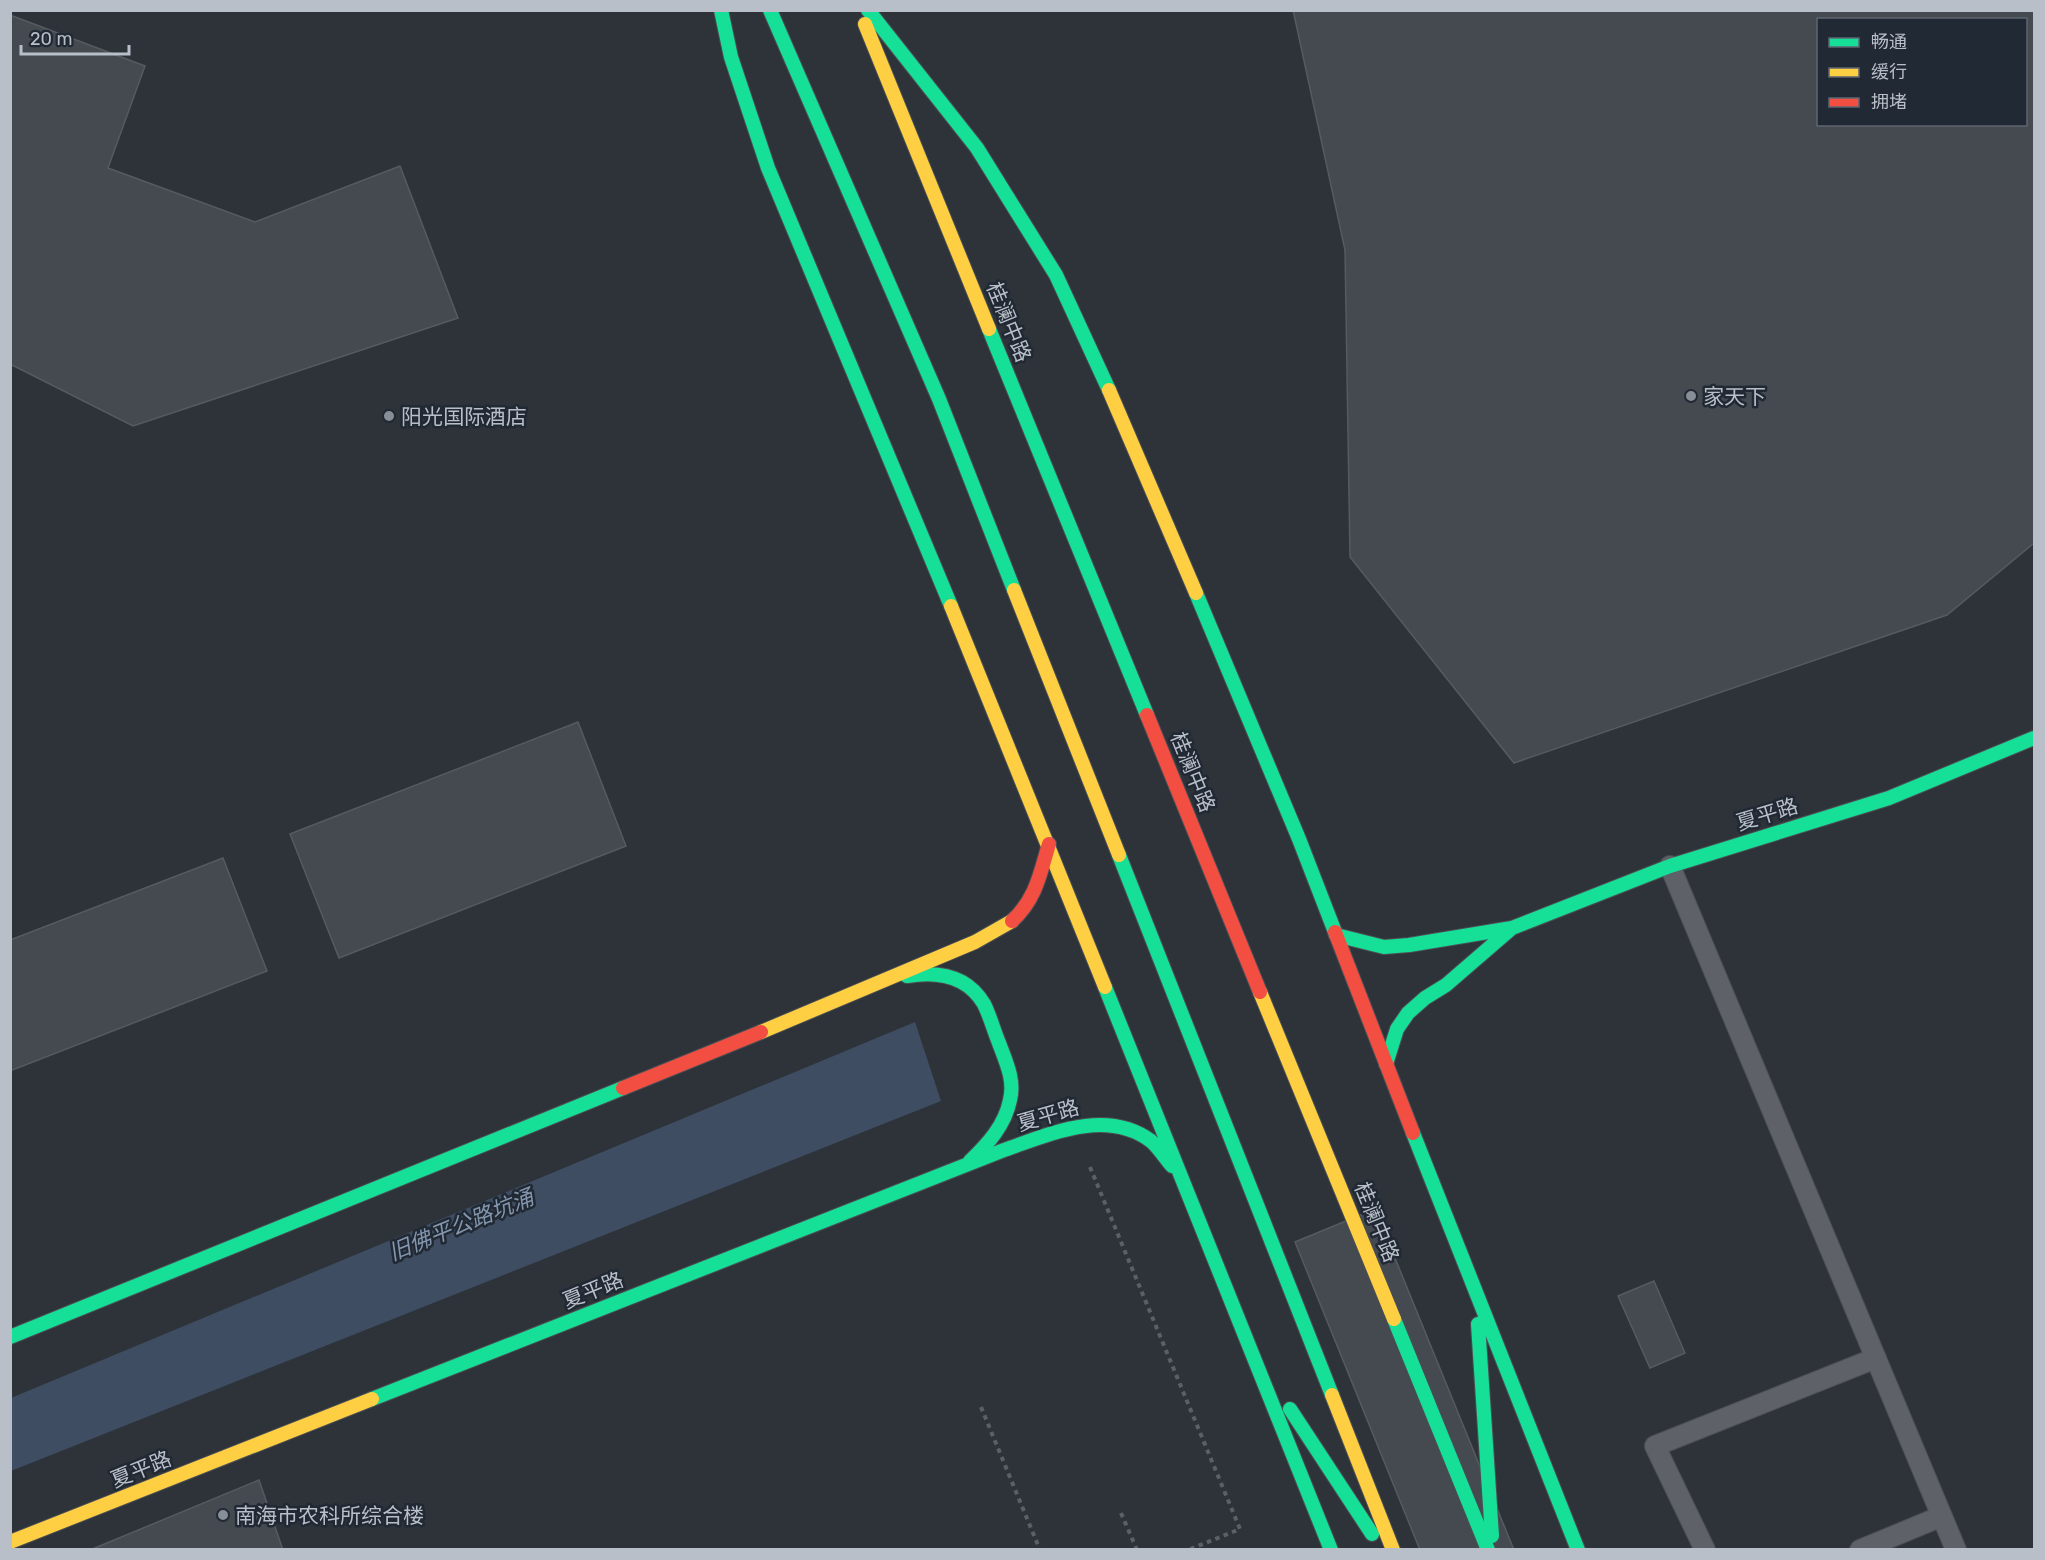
<svg xmlns="http://www.w3.org/2000/svg" width="2045" height="1560" viewBox="0 0 2045 1560" font-family="Rubik,'Noto Sans SC',sans-serif">
	<rect width="100%" height="100%" fill="#2d3339"/>
	<!-- water -->
	<path fill="#3e4d62" d="M915 1022 941 1101 11 1471V1398Z"/>
	<!-- building -->
	<path fill="#454a50" stroke="#565a61" stroke-width="1.5" fill-rule="evenodd" d="M1293 10H2034V543L1947 615 1514 763 1350 557 1345 250ZM1818 20H2026V124H1818Z
		M10 15 145 66 108 168 255 222 400 166 458 318 133 426 10 364Z
		M578 722 626 846 339 958 290 834Z
		M223 858 267 971 10 1071V940Z
		M1375 1209 1514 1550H1420L1295 1242Z
		M1654 1281 1685 1353 1650 1368 1618 1296Z
		M259 1480 283 1550H90Z"/>
	<g fill="none" stroke-linecap="round" stroke-linejoin="round">
		<!-- lane casing -->
		<g stroke="#4b4f54" stroke-width="22">
			<path id="lane" d="M1670 866 1956 1550
				M1705 1550 1655 1446 1876 1358
				M1860 1550 1942 1516"/>
		</g>
		<!-- fast casing -->
		<g stroke="#4b4f54" stroke-width="16">
			<path id="fast" d="M721 10 731 57 768 168 951 606
				M770 10 939 399 1014 590
				M868 10 977 148 1056 275 1109 390
				M989 329 1147 715
				M1196 593 1299 839 1335 932
				M1119 855 1332 1395
				M1336 935 1384 947 1409 945 1512 928 1670 866 1889 798 2034 738
				M907 976C937 971 967 975 984 1004 990 1016 994 1031 999 1043 1006 1062 1015 1080 1010 1100 1005 1125 988 1144 970 1161
				M1105 987 1331 1550
				M1386 1064 1397 1029 1408 1013 1425 998 1446 985 1512 928
				M1413 1133 1578 1550
				M1394 1319 1488 1550
				M1478 1324 1492 1536
				M10 1337 623 1088
				M372 1399 1004 1150C1050 1134 1106 1108 1151 1141 1159 1148 1165 1158 1172 1166
				M1290 1409 1372 1534"/>
		</g>
		<!-- slow casing -->
		<g stroke="#4b4f54" stroke-width="16">
			<path id="slow" d="M865 24 989 329
				M1109 390 1196 593
				M1014 590 1119 855
				M951 606 1105 987
				M1260 992 1394 1319
				M761 1032 975 942 1012 921
				M1332 1395 1393 1550
				M10 1542 372 1399"/>
		</g>
		<!-- jam casing -->
		<g stroke="#4b4f54" stroke-width="16">
			<path id="jam" d="M1147 715 1260 992
				M1012 921C1036 899 1040 874 1049 844
				M1335 932 1413 1133
				M623 1088 761 1032"/>
		</g>
		<!-- path -->
		<path stroke="#5b6065" stroke-width="4" stroke-dasharray="4.5 4.5" stroke-linecap="butt" d="M1090 1167 1240 1529 1188 1550
			M981 1407 1040 1550
			M1121 1513 1137 1550"/>
		<!-- lane -->
		<use href="#lane" stroke="#5e6168" stroke-width="20"/>
		<!-- fast -->
		<use href="#fast" stroke="#16e098" stroke-width="14"/>
		<!-- slow -->
		<use href="#slow" stroke="#ffcf43" stroke-width="14"/>
		<!-- jam -->
		<use href="#jam" stroke="#f24e42" stroke-width="14"/>
	</g>
	<!-- markers -->
	<g fill="#888e97" stroke="#212934" stroke-width="2">
		<circle cx="1691" cy="396" r="6"/>
		<circle cx="389" cy="416" r="6"/>
		<circle cx="223" cy="1515" r="6"/>
	</g>
	<g text-anchor="middle" dominant-baseline="central" stroke-width="5" stroke-linejoin="round" paint-order="stroke">
		<!-- street labels -->
		<g font-size="21" fill="#b9bfc9" stroke="#212934">
			<text transform="translate(1009 322) rotate(68)">桂澜中路</text>
			<text transform="translate(1193 772) rotate(68)">桂澜中路</text>
			<text transform="translate(1767 814) rotate(-17)">夏平路</text>
			<text transform="translate(1048 1115) rotate(-16)">夏平路</text>
			<text transform="translate(1377 1222) rotate(68)">桂澜中路</text>
			<text transform="translate(593 1290) rotate(-22)">夏平路</text>
			<text transform="translate(141 1469) rotate(-22)">夏平路</text>
		</g>
		<!-- poi labels -->
		<g font-size="21" fill="#b9bfc9" stroke="#212934" text-anchor="start">
			<text x="1703" y="396">家天下</text>
			<text x="401" y="416">阳光国际酒店</text>
			<text x="235" y="1515">南海市农科所综合楼</text>
		</g>
		<!-- water labels -->
		<g font-size="22" font-style="italic" fill="#8496ad" stroke="#212934">
			<text transform="translate(461 1225) rotate(-22)">旧佛平公路坑涌</text>
		</g>
	</g>
	<!-- border -->
	<rect width="2045" height="1560" fill="none" stroke="#b9bfc9" stroke-width="24"/>
	<!-- legend -->
	<rect x="1817" y="18" width="210" height="108" fill="#212934" stroke="#5e6570" stroke-width="1.5"/>
	<rect x="1829" y="38" width="30" height="9" fill="#16e098" stroke="#5e6570" stroke-width="1.5"/>
	<text x="1871" y="48" font-size="18" fill="#b9bfc9">畅通</text>
	<rect x="1829" y="68" width="30" height="9" fill="#ffcf43" stroke="#5e6570" stroke-width="1.5"/>
	<text x="1871" y="78" font-size="18" fill="#b9bfc9">缓行</text>
	<rect x="1829" y="98" width="30" height="9" fill="#f24e42" stroke="#5e6570" stroke-width="1.5"/>
	<text x="1871" y="108" font-size="18" fill="#b9bfc9">拥堵</text>
	<!-- scale -->
	<path d="M21 45v9h108v-9" fill="none" stroke="#b9bfc9" stroke-width="3"/>
	<text x="30" y="45" font-size="18" fill="#b9bfc9" stroke="#212934" stroke-width="4.5" paint-order="stroke">20 m</text>
</svg>
